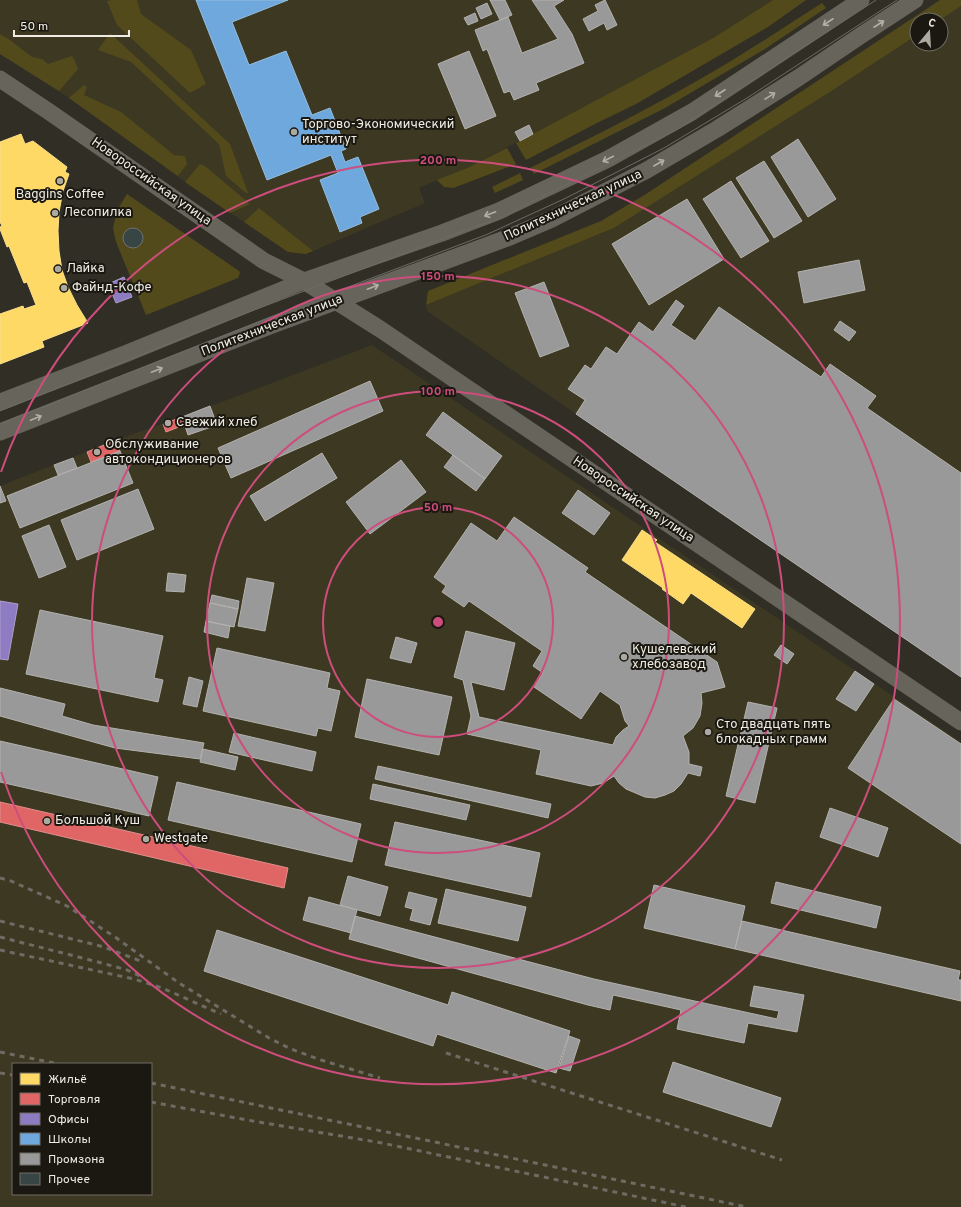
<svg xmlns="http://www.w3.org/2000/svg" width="961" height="1207" viewBox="0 0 961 1207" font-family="Overpass,sans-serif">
	<rect width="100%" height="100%" fill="#302e25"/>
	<!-- built -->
	<path fill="#3c3822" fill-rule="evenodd" d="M0 0H773L713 38 596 101 467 168 419 188 425 203 306 254 288 252 185 182 69 98 0 54Z
		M961 6V677L576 414 427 311 426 305 614 228 830 92 917 35V44H941V20H940Z
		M372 345 961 742V1207H0V486L116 440 182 417ZM13 1064H151V1194H13Z"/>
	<!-- green -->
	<path fill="#534a1c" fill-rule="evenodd" d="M112 0H137L141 14 191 50 206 84 190 93 117 25 107 1Z
		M773 0H806L768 27 636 104 597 123 526 160 516 143 713 38Z
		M940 0H961V6L940 20H917V35L830 92 614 228 426 305 428 291 601 221 646 194Z
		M822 3 826 8 765 49 665 108 534 174 530 168C586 140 641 113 695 82 738 58 780 30 822 3Z
		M110 33 230 144 248 193H246L226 176 219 144 131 62 98 50Z
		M0 34 10 40 32 57 42 59 48 64 72 56 74 59 78 69 59 91 0 54Z
		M84 85 87 87 84 95 121 112 174 155 185 156 187 164 178 176 69 98Z
		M507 148 516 164 464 184 453 188 444 187 437 180 467 168Z
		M200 164 205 166 250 204 230 213 185 182Z
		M520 173 523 180 495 193 492 187Z
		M127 194 239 271 240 273 238 278 146 315 116 242 113 228 117 210ZM130 228C154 227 139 259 126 244 120 238 124 232 130 228Z
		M259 208 313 251 306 254 288 252 244 222Z"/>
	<!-- homes -->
	<path fill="#ffd966" stroke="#fadf8c" d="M21 134 25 144 33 141 67 167 65 172 69 174 63 191 59 212 58 231 59 251 62 270 68 287 77 305 88 323 42 341 44 347 0 364V314L23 306 24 309 36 305 27 282 24 283 9 246 7 247 0 229V227L2 226 0 222V142Z
		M642 530 657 540 655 542 755 609 742 628 691 593 683 604 662 589 663 588 622 560Z"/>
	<!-- shops -->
	<path fill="#e06666" stroke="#e48e8c" d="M182 417 184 425 166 432 163 424Z
		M116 440 120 451 91 462 87 452Z
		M0 802 288 868 284 888 0 822Z"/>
	<!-- offices -->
	<path fill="#8e7cc3" stroke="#ab9ecd" d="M124 277 132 297 116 303 108 284Z
		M0 601 18 604 8 660 0 659Z"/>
	<!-- schools -->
	<path fill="#6fa8dc" stroke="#95bdde" d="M196 0H288L232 22 249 65 286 51 312 115 330 108 346 149 341 151 345 162 358 157 379 209 360 217 362 223 340 232 320 180 338 173 331 155 267 180Z"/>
	<!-- industry -->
	<path fill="#999" stroke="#b3b2af" d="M490 0H505L512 15 500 20Z
		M532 0H564L554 6 572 34 584 63 536 83 539 90 514 100 510 91 504 93 487 49 483 51 475 30 508 17 522 53 558 39Z
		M605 0 617 25 607 30 604 23 589 31 583 19 598 11 595 5Z
		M487 3 492 14 481 19 476 8Z
		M475 13 478 21 468 25 464 18Z
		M469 51 496 116 465 129 438 64Z
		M529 125 533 134 520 141 515 132Z
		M798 139 836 199 808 217 771 157Z
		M764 161 802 221 774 238 736 178Z
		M731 181 769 241 741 258 703 199Z
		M687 199 724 259 649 305 612 244Z
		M859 260 865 290 804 303 798 272Z
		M544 282 569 346 540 357 515 293Z
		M676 300 684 306 671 325 695 341 719 307 821 377 830 364 876 396 867 408 961 473V677L576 414 585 400 568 389 585 365 591 369 606 347 617 354 639 322 653 332Z
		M840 321 856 332 849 341 834 330Z
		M370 381 383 411 231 478 218 448Z
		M210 406 217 425 188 435 182 417Z
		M443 412 502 456 485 479 426 435Z
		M120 451 133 483 20 528 7 496Z
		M322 453 337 478 265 521 250 496Z
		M453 455 485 479 476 491 444 467Z
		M73 458 77 468 58 475 54 465Z
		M401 460 426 492 370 534 346 502Z
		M0 486 6 501 0 503Z
		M138 489 154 529 77 560 61 520Z
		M578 490 610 513 594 535 562 513Z
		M514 517 588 568 585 572 717 662 725 687 701 693 702 703 700 716 693 728 683 736 689 752V764L702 767 700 776 688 773 681 784 674 791 665 795 655 798 645 797 626 789 619 783 614 776 603 783 591 786 536 774 541 750 467 734 471 716 463 680 454 677 466 631 515 643 504 690 471 682 479 717 613 745 616 737 623 730 629 726 625 721 620 705 600 691 581 719 534 687 543 673 533 666 542 651 469 601 464 607 442 592 446 586 434 577 471 523 497 541Z
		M49 525 66 567 39 578 22 536Z
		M168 573 186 575 184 592 166 591Z
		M247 578 274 583 265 631 238 626Z
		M212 595 239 601 238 609 210 603Z
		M210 603 238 609 234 627 206 621Z
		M40 610 163 636 154 678 163 680 158 702 26 674Z
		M206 621 230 626 228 638 204 632Z
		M396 637 417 643 411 663 390 658Z
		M781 645 794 654 787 664 774 655Z
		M217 648 330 673 327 688 340 691 331 731 318 728 316 736 203 711Z
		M855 671 874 684 856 711 836 699Z
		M189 677 203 681 197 707 183 704Z
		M367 679 452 697 439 755 355 737Z
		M0 688 65 704 62 716 93 725 204 743 200 759 115 748 0 716Z
		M894 699 961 744V844L848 768Z
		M748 702 777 708 755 803 726 796Z
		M234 733 316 752 312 771 229 752Z
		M0 741 158 777 149 816 0 782Z
		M203 749 238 757 235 770 200 762Z
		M378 766 551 804 548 818 375 779Z
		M177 782 361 824 352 862 168 820Z
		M373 784 470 805 466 820 370 799Z
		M830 808 888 828 878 857 820 837Z
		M395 822 540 853 531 897 385 865Z
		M348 876 388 887 380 916 340 905Z
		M776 882 881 907 876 928 771 903Z
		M654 885 745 906 735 949 644 928Z
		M446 889 526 907 518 941 438 923Z
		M409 892 437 899 430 925 410 920 413 909 405 907Z
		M309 897 357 910 351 933 303 920Z
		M355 916 594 979 777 1019 779 1011 750 1006 754 986 804 995 797 1032 748 1023 744 1043 677 1029 681 1010 613 995 610 1010 588 1005 349 939Z
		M742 921 960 971 958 980H961V1001L735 949Z
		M217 930 448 1005 452 992 570 1031 556 1073 437 1034 433 1046 204 971Z
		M569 1036 580 1040 570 1071 559 1068Z
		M673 1062 781 1098 771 1127 663 1092Z"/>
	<!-- building -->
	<path fill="#374645" stroke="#6f7270" d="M123 238a10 10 0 1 1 20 0a10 10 0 1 1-20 0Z"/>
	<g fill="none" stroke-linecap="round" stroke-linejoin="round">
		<!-- secondary -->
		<path stroke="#67655b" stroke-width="17" d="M0 79 48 111 264 261 304 281 380 329 961 722
			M0 402 125 354 304 281 442 233 499 211 608 159 692 112 861 0
			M0 432 272 325 510 237 552 219 647 170 717 129 798 78 860 36 915 0"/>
		<!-- tram -->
		<path stroke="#6d6b64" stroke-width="1" d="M0 411 233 318 476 226 491 222 676 130 876 0
			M0 424 319 298 488 234 566 198 664 148 747 98 897 0"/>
		<!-- rail -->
		<path stroke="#6d6b64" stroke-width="3" stroke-dasharray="5 5" stroke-linecap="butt" d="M0 878 11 881 67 906 115 937 179 983 269 1038 291 1049 321 1060 380 1078
			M0 921 104 947 143 962
			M0 937 98 962 127 970 140 976
			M0 950 134 979 162 988 221 1014
			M0 1052 59 1064
			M446 1053 782 1160
			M0 1073 13 1075
			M151 1083 747 1207
			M151 1102 247 1120 382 1143 686 1207"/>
	</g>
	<!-- one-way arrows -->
	<defs><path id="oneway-shaft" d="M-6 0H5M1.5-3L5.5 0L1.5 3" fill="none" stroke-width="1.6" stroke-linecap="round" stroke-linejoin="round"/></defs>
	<g stroke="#b2b0a6">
		<use href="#oneway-shaft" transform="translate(828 22) rotate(147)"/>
		<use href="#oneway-shaft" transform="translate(879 24) rotate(-33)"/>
		<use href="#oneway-shaft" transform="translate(720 93) rotate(147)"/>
		<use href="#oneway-shaft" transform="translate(770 96) rotate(-32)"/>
		<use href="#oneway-shaft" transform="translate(608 159) rotate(153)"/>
		<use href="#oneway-shaft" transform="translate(659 163) rotate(-30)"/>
		<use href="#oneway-shaft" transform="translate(490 214) rotate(159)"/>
		<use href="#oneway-shaft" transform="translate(373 287) rotate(-21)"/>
		<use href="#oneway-shaft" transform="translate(157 370) rotate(-21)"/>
		<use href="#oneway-shaft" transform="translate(36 418) rotate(-22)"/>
	</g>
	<!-- distance rings -->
	<g fill="none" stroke="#cd4d7d" stroke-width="2">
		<circle cx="438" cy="622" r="115"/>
		<circle cx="438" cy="622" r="231"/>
		<circle cx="438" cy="622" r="346"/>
		<path d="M1 472A462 462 0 1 1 1 772"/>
	</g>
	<!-- markers -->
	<g fill="#acaaa0" stroke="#1a1811" stroke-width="1.5">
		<circle cx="294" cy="132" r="4"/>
		<circle cx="60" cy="181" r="4"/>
		<circle cx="55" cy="213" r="4"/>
		<circle cx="58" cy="269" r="4"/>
		<circle cx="64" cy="288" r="4"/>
		<circle cx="168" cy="423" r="4"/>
		<circle cx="97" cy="452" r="4"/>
		<circle cx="624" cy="657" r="4"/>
		<circle cx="708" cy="732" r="4"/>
		<circle cx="47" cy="821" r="4"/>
		<circle cx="146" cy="839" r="4"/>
	</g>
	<g text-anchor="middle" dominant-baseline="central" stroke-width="4" stroke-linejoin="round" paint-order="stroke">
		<!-- poi labels -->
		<g font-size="13" fill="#efede3" stroke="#1a1811" text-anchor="start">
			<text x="302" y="125">Торгово-Экономический<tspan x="302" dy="15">институт</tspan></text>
			<text x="60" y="195" text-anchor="middle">Baggins Coffee</text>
			<text x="63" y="213">Лесопилка</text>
			<text x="66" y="269">Лайка</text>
			<text x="72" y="288">Файнд-Кофе</text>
			<text x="176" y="423">Свежий хлеб</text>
			<text x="105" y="445">Обслуживание<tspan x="105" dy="15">автокондиционеров</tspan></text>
			<text x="632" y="650">Кушелевский<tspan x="632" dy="15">хлебозавод</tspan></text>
			<text x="716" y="725">Сто двадцать пять<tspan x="716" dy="15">блокадных грамм</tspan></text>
			<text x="55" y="821">Большой Куш</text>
			<text x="154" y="839">Westgate</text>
		</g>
		<!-- street labels -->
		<g font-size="13" fill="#efede3" stroke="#1a1811">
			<text transform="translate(151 182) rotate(35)">Новороссийская улица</text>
			<text transform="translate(573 206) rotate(-25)">Политехническая улица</text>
			<text transform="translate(272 326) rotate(-21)">Политехническая улица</text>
			<text transform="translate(633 500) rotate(34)">Новороссийская улица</text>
		</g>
	</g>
	<circle cx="438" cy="622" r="6" fill="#cd4d7d" stroke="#1a1811" stroke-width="2"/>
	<g font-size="12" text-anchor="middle" font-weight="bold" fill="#cd4d7d" stroke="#1a1811" stroke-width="4" stroke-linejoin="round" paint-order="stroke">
		<text x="438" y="164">200 m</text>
		<text x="438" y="280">150 m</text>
		<text x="438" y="395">100 m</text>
		<text x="438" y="511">50 m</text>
	</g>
	<!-- legend -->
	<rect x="12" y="1063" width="140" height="132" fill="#1a1811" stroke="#6f6d65"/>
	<rect x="20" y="1073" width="20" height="12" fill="#ffd966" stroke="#6f6d65"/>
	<text x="48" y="1083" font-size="12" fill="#efede3">Жильё</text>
	<rect x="20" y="1093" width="20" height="12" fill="#e06666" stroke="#6f6d65"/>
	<text x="48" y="1103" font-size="12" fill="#efede3">Торговля</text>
	<rect x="20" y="1113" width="20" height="12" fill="#8e7cc3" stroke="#6f6d65"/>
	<text x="48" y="1123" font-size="12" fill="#efede3">Офисы</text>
	<rect x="20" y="1133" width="20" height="12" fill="#6fa8dc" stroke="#6f6d65"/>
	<text x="48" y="1143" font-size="12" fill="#efede3">Школы</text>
	<rect x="20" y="1153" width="20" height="12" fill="#999999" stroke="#6f6d65"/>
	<text x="48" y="1163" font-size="12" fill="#efede3">Промзона</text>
	<rect x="20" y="1173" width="20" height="12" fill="#374645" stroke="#6f6d65"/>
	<text x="48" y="1183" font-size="12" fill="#efede3">Прочее</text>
	<!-- north arrow -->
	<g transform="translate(929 32) rotate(18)"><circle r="19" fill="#1a1811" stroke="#6f6d65"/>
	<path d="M0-3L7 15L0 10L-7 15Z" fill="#acaaa0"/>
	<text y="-6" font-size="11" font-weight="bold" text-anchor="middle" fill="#efede3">С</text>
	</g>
	<!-- scale -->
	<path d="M14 30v6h115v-6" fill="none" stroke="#efede3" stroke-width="2"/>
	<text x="20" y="30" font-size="12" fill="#efede3" stroke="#1a1811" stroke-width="3" paint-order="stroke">50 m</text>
</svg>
